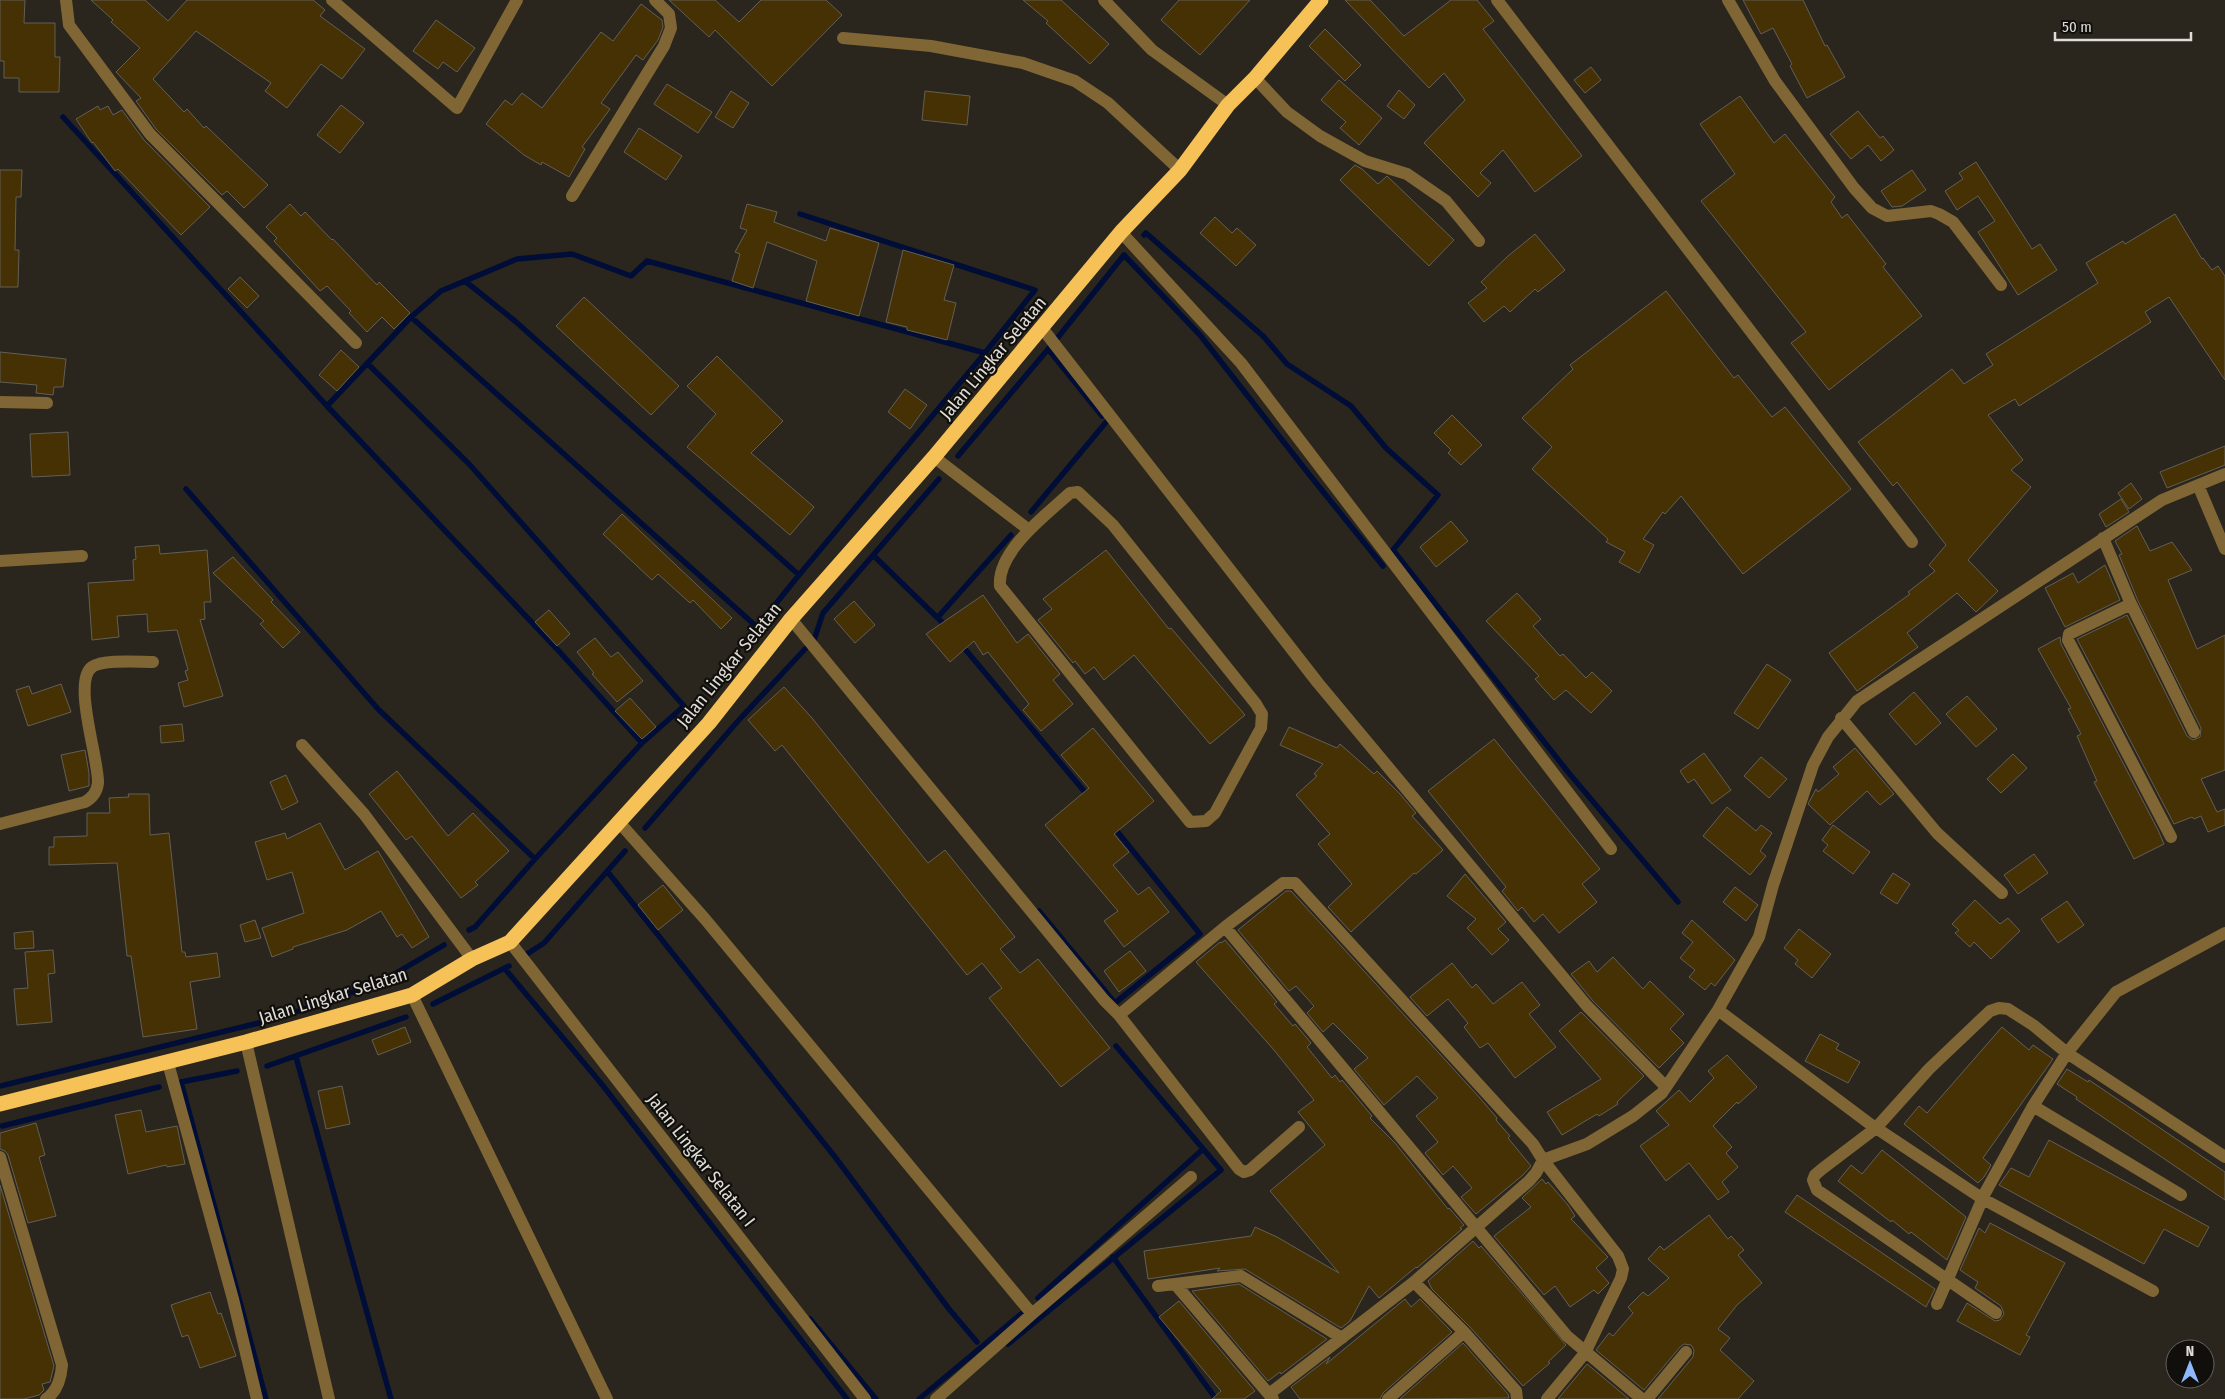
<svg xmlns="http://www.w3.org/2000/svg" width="2225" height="1399" viewBox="0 0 2225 1399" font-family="'Fira Sans Condensed',sans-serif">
	<rect width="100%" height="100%" fill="#2a261e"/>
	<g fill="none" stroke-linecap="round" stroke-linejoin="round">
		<!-- stream -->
		<path stroke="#000d37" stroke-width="5.5" d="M63 117 327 406
			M800 214 1035 290 985 353
			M1144 235 1146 233 1264 337 1287 364 1351 406 1386 448 1438 495 1393 550 1568 772 1678 902
			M411 317 757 627 799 575
			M1055 341 1124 255 1200 335 1308 473 1383 566
			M1048 349 1102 416
			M368 364 470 465 684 706 642 743
			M958 456 1049 348
			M186 489 378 709 535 859 642 743 557 649 327 406 411 317 441 291 517 259 572 254 631 276 647 261 985 353 799 575 515 321 465 281
			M1031 512 1107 421
			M873 555 948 628
			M938 617 1011 535
			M814 640 823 613 939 479
			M960 643 1089 797
			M645 828 738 721 806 648
			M607 871 835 1157 949 1309 977 1342
			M1039 911 1115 1003 1200 934 1112 825
			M469 930 475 927 535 859
			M524 956 544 943 625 851
			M505 969 600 1082 847 1399
			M433 1004 509 966
			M296 1057 391 1399
			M267 1066 406 1017
			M237 1071 181 1082 266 1399
			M0 1086 275 1019 379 983 444 945
			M2 1126 159 1087
			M1113 1257 1216 1399
			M1038 1298 1203 1149
			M810 1319 876 1399
			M1008 1344 1221 1170 1116 1046
			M919 1399 1021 1314"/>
	</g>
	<!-- building -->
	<path fill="#453103" stroke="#635f56" d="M0 0H25L24 23H55V57H60L59 92H19V78H4V61H0Z
		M91 0H145L168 21 187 0H313L325 10 320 16 365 49 342 79 321 64 287 108 265 91 271 83 196 31 153 79 184 112 187 109 204 128 206 126 268 185 244 208 227 191 222 195 156 129 136 101 141 98 116 72 140 48 111 22 113 20Z
		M669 0H715L739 22 761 0H826L842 15 772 86 715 30 709 37Z
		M1023 0H1061L1109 44 1090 64 1046 23 1048 21Z
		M1179 0H1250L1200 55 1161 20Z
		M1345 0H1370L1404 36 1451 0H1477L1494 21 1483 29 1582 156 1535 192 1503 150 1480 173 1491 183 1478 197 1424 143 1465 100 1444 73 1429 88Z
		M1743 0H1803L1825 46 1827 45 1845 77 1807 98 1790 66 1792 64 1773 28 1761 34Z
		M641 4 662 20 663 27 658 40 643 60 636 55 601 103 610 109 582 147 585 149 569 177 542 162 541 165 524 155 486 124 505 100 512 105 522 93 542 108 601 32 613 41Z
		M436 20 475 48 457 72 443 62 438 69 413 51Z
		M1325 29 1361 65 1345 81 1309 46Z
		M1591 67 1601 80 1585 93 1574 80Z
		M1339 80 1382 118 1359 145 1340 128 1346 122 1321 100Z
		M667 84 712 112 698 133 654 104Z
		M1399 90 1415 105 1404 119 1387 106Z
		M731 91 749 103 733 128 715 117Z
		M925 91 970 96 967 125 922 120Z
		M1740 96 1774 143 1785 134 1835 197 1831 202 1842 218 1847 214 1886 264 1883 267 1922 316 1829 390 1791 343 1806 332 1701 201 1735 174 1700 124Z
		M341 105 364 123 340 153 317 135Z
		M98 106 100 110 108 106 113 115 122 110 144 140 210 207 181 235 118 169 115 171 93 142 92 143 76 119Z
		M1858 111 1880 138 1883 136 1894 150 1881 161 1868 145 1851 159 1830 134Z
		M639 128 682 156 666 180 624 152Z
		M1976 162 2032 249 2040 244 2057 270 2018 295 1978 232 1995 221 1978 196 1957 210 1945 191 1963 179 1959 173Z
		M1355 165 1362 169 1378 184 1387 176 1454 240 1429 266 1340 180Z
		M0 170H22L21 197H16L15 250H19L18 287H0Z
		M1912 170 1926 190 1902 206 1892 207 1881 191Z
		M290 204 301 216 305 212 332 240 333 239 377 285 379 282 410 313 394 329 382 317 367 332 349 313 351 311 327 286 320 291 274 241 277 238 266 227Z
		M747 204 777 212 774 222 826 241 830 228 879 243 859 316 806 301 817 261 767 242 753 288 732 281 740 254 735 252 747 230 740 228Z
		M2175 214 2202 259 2203 258 2212 270 2218 266 2225 276V380L2169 297 2145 312 2151 322 2019 406 2015 399 1988 415 2023 460 2011 470 2031 487 1968 560 1998 591 1976 612 1957 593 1907 633 1918 647 1857 691 1829 653 1910 594 1908 592 1935 571 1929 565 1946 545 1897 482 1893 486 1858 442 1952 369 1964 384 1993 365 1986 354 2098 283 2086 263 2123 241 2125 244Z
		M1215 217 1232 233 1237 228 1256 245 1236 266 1200 233Z
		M1535 234 1565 270 1538 292 1535 289 1510 312 1504 306 1484 322 1468 303 1487 288 1481 282 1508 256Z
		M903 250 954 265 944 300 956 303 947 340 907 330V327L886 322Z
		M240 277 259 296 247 308 228 289Z
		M1666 291 1734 378 1738 375 1772 417 1785 407 1851 489 1743 574 1681 496 1665 514 1663 512 1643 539 1654 545 1639 573 1619 562 1625 552 1606 542 1608 539 1532 469 1552 447 1522 418 1573 369 1570 365Z
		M584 297 679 386 651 415 556 326Z
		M341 350 359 367 337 391 319 375Z
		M0 352 66 359 63 387H54L53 395 36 393 37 385 0 382Z
		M717 356 783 421 751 453 814 507 790 535 687 447 716 414 687 386Z
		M905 389 927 405 910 429 888 412Z
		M1452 415 1482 445 1461 465 1448 453 1451 450 1434 433Z
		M68 432 70 475 32 477 30 434Z
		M2225 446V465L2167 488 2160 472Z
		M2131 483 2142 499 2129 509 2118 493Z
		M2121 499 2129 512 2106 527 2099 514Z
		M622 514 732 618 721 629 693 600 690 603 658 574 652 580 603 534Z
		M1451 521 1468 541 1436 567 1420 547Z
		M2137 526 2150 551 2172 542 2192 570 2168 580 2197 649 2225 635V770L2201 779 2217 812 2225 809V825L2208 832 2201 816 2194 819 2192 817 2174 824 2077 639 2127 615 2187 736 2193 740 2200 737 2201 728 2138 601 2119 555 2122 554 2115 541Z
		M159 545 160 554 207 550 211 602H204L205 619 200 620 223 696 184 707 178 683 188 680 185 671 188 670 177 630 148 632 147 614 117 616 119 637 92 640 88 583 134 580 133 560 136 559 135 547Z
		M1106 550 1169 629 1171 628 1245 715 1210 744 1134 655 1104 680 1094 667 1085 674 1075 661 1073 663 1038 620 1052 609 1043 599Z
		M233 557 273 600 271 602 300 632 283 648 260 624 264 621 213 573Z
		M2105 565 2120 600 2065 627 2045 588 2073 573 2078 583Z
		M1517 593 1541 619 1533 626 1560 656 1563 654 1586 678 1592 672 1612 691 1591 713 1566 690 1554 700 1535 679 1539 676 1486 621Z
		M983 595 1017 643 1028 634 1060 674 1053 680 1073 704 1041 731 1023 710 1029 704 988 652 983 655 974 641 950 662 926 634Z
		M854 601 875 625 855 643 834 619Z
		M549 610 570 634 557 646 535 622Z
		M2060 637 2061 644 2158 830 2164 844 2134 859 2094 782 2097 781 2077 736 2081 734 2068 709 2071 708 2038 649Z
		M595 638 611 657 618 652 643 681 617 702 592 674 594 673 577 652Z
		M1767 664 1791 680 1758 729 1734 713Z
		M61 684 71 712 28 726 16 690 29 686 32 694Z
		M784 687 812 718 928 863 945 850 1015 937 1000 949 1020 973 1038 959 1110 1048 1061 1087 989 998 1002 988 982 963 967 975 782 745 775 751 748 720Z
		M1914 692 1941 723 1916 745 1889 714Z
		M1967 696 1997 729 1976 747 1946 714Z
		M630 698 656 727 642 739 615 711Z
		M182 724 184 741 161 743 160 726Z
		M1289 727 1337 748 1340 744 1374 774 1377 771 1400 794 1416 813 1412 816 1443 850 1416 874 1414 873 1351 932 1328 907 1352 884 1318 844 1330 834 1296 795 1317 776 1314 774 1323 764 1280 745Z
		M1093 728 1154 801 1114 834 1129 852 1113 865 1138 895 1149 887 1169 912 1124 947 1104 921 1118 911 1045 825 1089 788 1061 755Z
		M1494 739 1600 869 1582 884 1597 902 1559 933 1543 914 1534 922 1522 907 1518 911 1502 891 1506 887 1428 791Z
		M1855 748 1894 794 1880 805 1867 791 1830 825 1808 804 1816 789 1818 792 1839 774 1833 767Z
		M85 750 89 773V786L69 791 61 755Z
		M1704 753 1731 790 1712 804 1694 779 1688 783 1680 771Z
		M2013 754 2027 768 2001 793 1987 779Z
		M1761 757 1787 779 1769 798 1744 776Z
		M397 771 448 836 473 813 509 851 475 882 478 885 461 898 412 836 406 840 369 794Z
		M286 775 298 802 282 810 270 782Z
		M128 794H149L150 835 169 833 182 952H185L186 957 217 953 220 977 190 982 197 1029 143 1037 131 956H127L117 863 49 865V847H54V837L87 836V813H110L109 798 129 797Z
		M1727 807 1756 831 1761 825 1772 833 1760 851 1766 856 1750 875 1703 836Z
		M320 823 345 870 378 851 429 937 412 948 402 934 397 937 381 911 347 930 293 947V949L272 957 262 928 304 913 292 872 267 880 255 842 285 833 287 839Z
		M1833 825 1870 852 1853 874 1823 851 1828 845 1822 840Z
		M2034 854 2048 873 2018 894 2004 875Z
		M1893 873 1910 884 1897 904 1880 893Z
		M1465 874 1506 922 1498 929 1509 940 1492 955 1467 928 1476 919 1447 896Z
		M663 885 683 910 658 930 638 905Z
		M1735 887 1758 905 1746 921 1723 902Z
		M1286 891H1291L1479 1097 1497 1118 1496 1120 1510 1136 1508 1138 1531 1166 1523 1175 1476 1214 1461 1197 1472 1188 1453 1166 1443 1175 1425 1153 1438 1142 1416 1116 1438 1098 1417 1076 1384 1105 1354 1069 1368 1058 1333 1023 1323 1032 1307 1013 1314 1006 1296 986 1289 991 1238 930Z
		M1975 900 2000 924 2008 918 2020 931 1991 959 1974 942 1970 947 1955 933 1959 930 1952 924Z
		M2067 901 2084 925 2058 943 2041 919Z
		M255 920 261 938 245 942 240 925Z
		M1692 920 1735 960 1715 986 1711 983 1705 990 1689 977 1695 970 1680 958 1693 942 1682 933Z
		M1799 929 1831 954 1812 978 1795 964 1798 960 1784 948Z
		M33 931 34 948 15 949 14 933Z
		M1225 940 1277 1002 1274 1004 1293 1026 1295 1024 1311 1043 1307 1047 1332 1078 1335 1075 1340 1082 1342 1080 1372 1116 1370 1118 1395 1143 1448 1209 1449 1208 1464 1225 1460 1228 1462 1229 1417 1268 1416 1267 1379 1298 1369 1286 1350 1321 1341 1328 1245 1269 1217 1271 1220 1268 1148 1279 1144 1251 1251 1236 1255 1227 1277 1237 1339 1273 1270 1191 1325 1145 1298 1112 1314 1100 1274 1050 1196 962 1220 942 1221 943Z
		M53 950 55 973 48 974 52 1022 17 1025 14 989 28 988 25 952Z
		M1130 951 1146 971 1119 992 1104 971Z
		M1613 957 1643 989 1650 981 1684 1014 1670 1029 1684 1043 1659 1068 1593 1001 1571 974 1589 961 1597 972Z
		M1452 963 1472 988 1476 984 1493 1004 1522 982 1540 1005 1529 1014 1556 1047 1515 1078 1488 1043 1480 1048 1464 1027 1468 1023 1448 999 1427 1016 1410 997Z
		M1581 1012 1644 1076 1617 1102 1618 1104 1599 1116 1597 1114 1562 1135 1547 1112 1601 1079 1559 1031Z
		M405 1027 411 1042 378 1055 372 1040Z
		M2002 1027 2029 1050 2033 1045 2053 1059 1983 1158 1991 1165 1984 1177 1978 1183 1904 1124 1919 1106 1927 1113Z
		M1820 1034 1839 1044 1836 1049 1860 1062 1848 1083 1805 1061Z
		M1727 1055 1757 1087 1738 1104 1737 1102 1713 1126 1732 1147 1726 1153 1738 1167 1722 1182 1729 1192 1718 1200 1689 1163 1666 1181 1640 1146 1669 1125 1656 1111 1679 1090 1690 1102 1714 1078 1708 1071Z
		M2067 1069 2088 1082 2089 1080 2225 1172V1200L2076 1099 2077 1097 2057 1084Z
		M342 1086 350 1124 326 1129 318 1091Z
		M141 1110 146 1132 177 1126 185 1164 167 1167 166 1165 128 1174 115 1115Z
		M36 1123 45 1155 39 1157 56 1216 28 1223 8 1155 5 1151 0 1149V1133Z
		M2049 1140 2209 1227 2198 1247 2164 1229 2144 1264 1999 1185 2011 1168 2029 1177Z
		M1882 1150 1966 1217 1947 1260 1911 1232 1909 1234 1892 1220 1891 1222 1838 1181 1851 1165 1862 1174Z
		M1542 1179 1546 1184 1548 1182 1568 1205 1575 1216 1571 1219 1608 1257 1596 1268 1609 1283 1598 1294 1594 1290 1570 1307 1555 1286 1544 1295 1494 1236 1531 1207 1522 1198Z
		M0 1185 54 1366 50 1382 42 1384 44 1390 39 1395 24 1399H0Z
		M1797 1195 1935 1289 1926 1307 1785 1212Z
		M1709 1215 1728 1239 1731 1236 1744 1250 1738 1255 1762 1283 1737 1305 1718 1329 1730 1338 1720 1350 1754 1381 1738 1399H1658L1693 1357 1694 1350 1691 1345 1684 1344 1680 1347 1644 1390 1596 1350 1609 1333 1613 1336 1633 1313 1628 1307 1643 1292 1648 1296 1669 1278 1648 1259 1660 1246 1664 1250Z
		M1990 1223 2065 1263 2026 1335 2030 1337 2020 1355 1957 1321 1967 1303 1995 1321 2000 1320 2004 1314 2001 1306 1975 1288 1978 1282 1960 1270 1979 1228 1985 1233Z
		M1473 1241 1479 1248 1481 1246 1566 1345 1548 1362 1550 1363 1523 1386 1470 1327 1432 1289 1428 1281Z
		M1239 1284 1327 1339 1281 1374 1280 1372 1268 1381 1192 1291Z
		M210 1292 218 1314 221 1313 236 1356 200 1368 188 1335 182 1337 171 1305Z
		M1405 1299 1411 1307 1420 1299 1452 1332 1383 1393 1380 1399H1300L1291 1387 1330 1357 1326 1364Z
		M1179 1301 1255 1391 1244 1399H1212L1221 1391 1159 1317Z
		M1463 1343 1508 1394 1509 1398 1400 1399Z
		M1587 1364 1629 1399H1558Z"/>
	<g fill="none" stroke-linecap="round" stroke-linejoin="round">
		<!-- minor -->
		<path stroke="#806634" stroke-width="12" d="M66 0 69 25 150 134 356 343
			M332 0 457 108 517 0
			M1104 0 1152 50 1228 105
			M1497 0 1912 542
			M1728 0 1775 81 1854 188 1872 208 1887 216 1931 211 1939 214 1953 222 2001 285
			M843 38 931 46 1023 63 1075 81 1108 103 1180 170
			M1255 78 1287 112 1320 136 1365 161 1407 174 1446 201 1479 241
			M572 196 664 46 671 28 669 14 655 0
			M1121 232 1241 363 1611 849
			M1042 328 1318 683 1587 1006 1666 1087
			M0 402 47 403
			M934 457 1029 530
			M2198 485 2225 549
			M1078 492 1113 525 1256 704 1262 714 1261 728 1215 813 1206 821 1190 822 1000 586C997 551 1046 515 1070 493Z
			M2103 538 2131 604 2194 732
			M0 561 82 556
			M2131 604 2069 634 2068 640 2171 837
			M791 619 1104 1000 1119 1015 1225 927 1283 883H1295L1533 1144 1543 1160 1536 1173 1529 1181 1414 1282 1269 1394
			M1841 718 1937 833 2002 893
			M302 745 364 814 472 959
			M618 821 705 919 1032 1314
			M0 824 85 802C92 798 97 792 98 783 99 760 72 681 92 667 103 659 139 662 153 662
			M1225 927 1567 1336 1642 1399
			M510 942 865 1399
			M412 995 607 1399
			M1718 1010 1870 1124 1983 1199 2153 1291
			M1119 1015 1239 1169 1244 1172 1250 1170 1299 1127
			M246 1042 329 1399
			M168 1063 233 1299 257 1399
			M2033 1106 2181 1195
			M0 1157 62 1365C61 1378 58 1391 46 1399
			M1414 1282 1464 1332 1516 1391 1517 1399
			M1176 1285 1273 1399
			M1158 1286 1241 1276 1342 1338
			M1937 1304 1985 1193 2033 1106 2067 1053 2116 992 2225 933
			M1996 1313 1817 1190 1813 1180 1815 1175 1822 1169 1876 1128 1929 1069 1990 1011 1999 1008 2008 1009 2033 1025 2067 1053 2225 1157
			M936 1399 1032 1314 1191 1177
			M1388 1399 1464 1332
			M1547 1399 1585 1353 1621 1278 1623 1269 1618 1256 1543 1160 1587 1144 1633 1116 1662 1093 1718 1010 1759 937 1773 885 1813 765 1828 737 1857 701 2162 500 2225 474
			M1647 1399 1686 1352"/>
		<!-- highway -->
		<path stroke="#f6c258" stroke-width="15" d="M0 1104 246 1042 412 995 472 959 510 942 709 723 791 619 934 457 1121 232 1180 170 1228 105 1255 78 1321 0"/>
	</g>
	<g text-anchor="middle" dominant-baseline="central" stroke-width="4.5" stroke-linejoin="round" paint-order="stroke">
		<!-- street labels -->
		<g font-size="18" fill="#e0ddd8" stroke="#110f0c">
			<text transform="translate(993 358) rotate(-50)">Jalan Lingkar Selatan</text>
			<text transform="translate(729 665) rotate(-51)">Jalan Lingkar Selatan</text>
			<text transform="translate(333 996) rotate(-17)">Jalan Lingkar Selatan</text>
			<text transform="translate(701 1160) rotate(52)">Jalan Lingkar Selatan I</text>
		</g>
	</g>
	<!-- north arrow -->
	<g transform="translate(2190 1364)"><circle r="24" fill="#110f0c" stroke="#64615e"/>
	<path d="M0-4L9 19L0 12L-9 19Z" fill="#8eb9fd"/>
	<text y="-8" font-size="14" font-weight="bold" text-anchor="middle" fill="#e0ddd8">N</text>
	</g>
	<!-- scale -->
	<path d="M2055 32v8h136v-8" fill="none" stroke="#e0ddd8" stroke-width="2.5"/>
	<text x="2062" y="32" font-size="15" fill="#e0ddd8" stroke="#110f0c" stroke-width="4" paint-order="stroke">50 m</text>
</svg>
